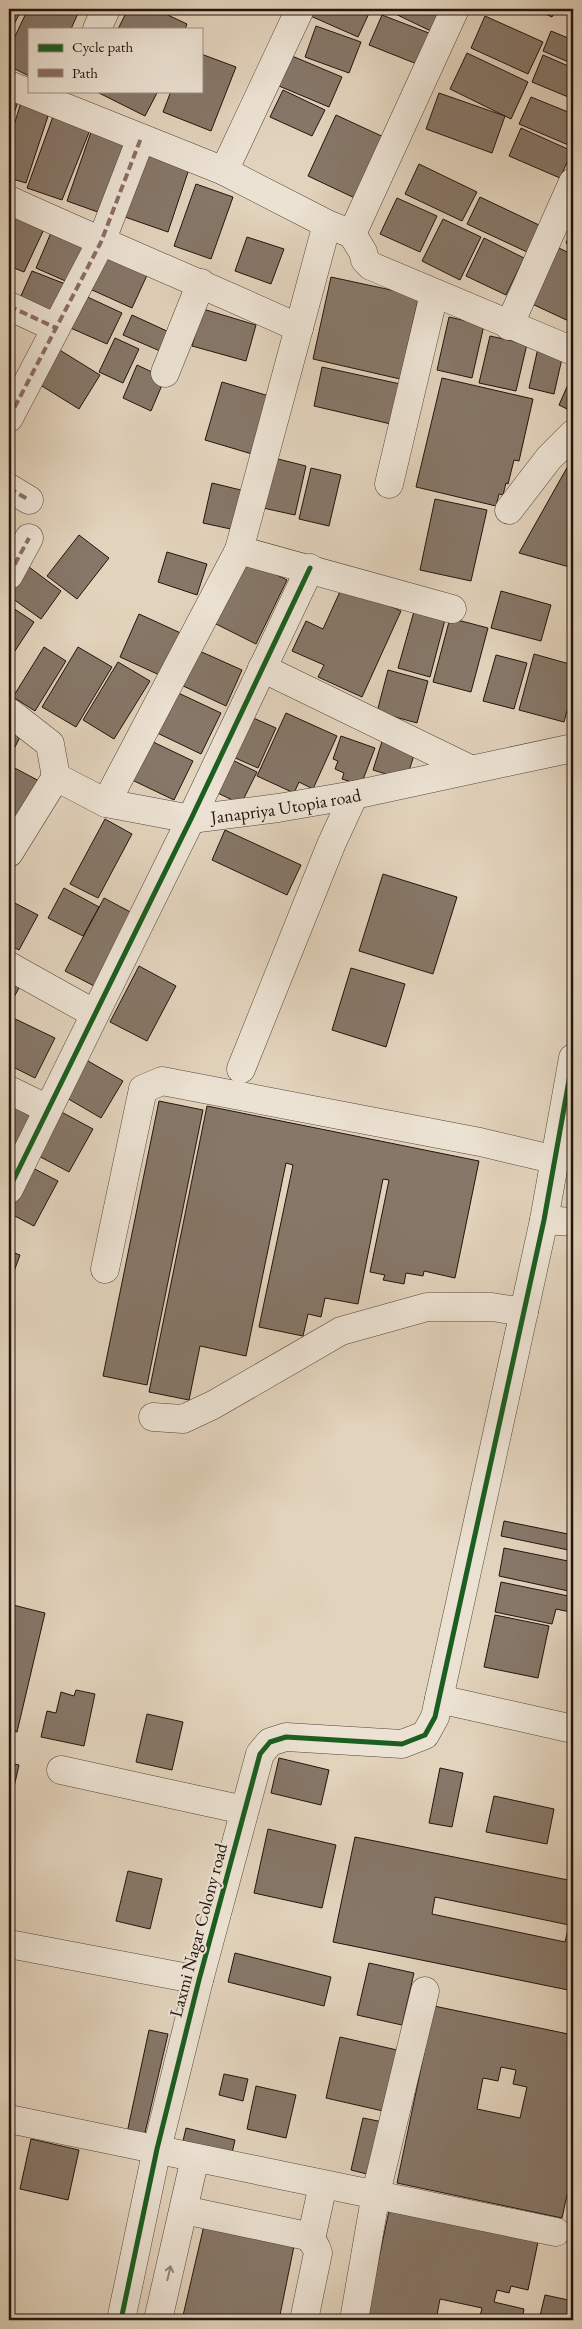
<svg xmlns="http://www.w3.org/2000/svg" width="582" height="2329" viewBox="0 0 582 2329" font-family="'EB Garamond',serif">
	<rect width="100%" height="100%" fill="#e2d3bc"/>
	<filter id="stains"><feTurbulence type="fractalNoise" baseFrequency=".004" numOctaves="4"/><feColorMatrix values="0 0 0 0 .2 0 0 0 0 .09 0 0 0 0 .02 0 0 0 .5 -.17"/></filter>
	<radialGradient id="worn" r=".72"><stop offset=".6" stop-color="#630" stop-opacity="0"/><stop offset="1" stop-color="#630" stop-opacity=".3"/></radialGradient>
	<!-- building -->
	<path fill="#867768" stroke="#22140e" fill-rule="evenodd" d="M9 9H22L11 30 9 29Z
		M28 9H80L71 29H29V76L9 66V49Z
		M128 9H155L187 24 185 29H118Z
		M180 9H194L191 14Z
		M308 9H371L358 37 306 14Z
		M385 9H447L435 33Z
		M534 9H556L552 17Z
		M382 15 434 35 422 66 369 45Z
		M485 16 543 42 528 74 471 48Z
		M316 26 361 42 349 73 305 57Z
		M551 31 573 40V64L543 51Z
		M467 53 528 82 511 119 450 89Z
		M201 54 236 67 211 131 163 112 171 91H201Z
		M543 55 573 68V99L532 82Z
		M292 56 342 77 329 107 279 86Z
		M283 90 325 110 312 136 270 117Z
		M95 91H158L145 116Z
		M439 93 505 116 492 153 426 129Z
		M9 96 19 99 9 128Z
		M531 97 573 114V147L519 124Z
		M21 102 50 110 26 183 9 178V142Z
		M55 111 92 125 62 200 27 188Z
		M336 115 388 139 359 200 308 176Z
		M521 128 572 151 560 178 509 156Z
		M91 132 133 146 109 216 67 201Z
		M149 149 191 163 168 232 125 217Z
		M419 164 477 192 462 221 405 194Z
		M196 184 233 197 211 259 174 246Z
		M480 197 539 225 527 252 467 224Z
		M397 198 437 216 420 252 380 234Z
		M9 211 45 227 24 272 9 266Z
		M443 219 481 237 460 280 422 261Z
		M573 227V246L566 243Z
		M53 228 89 244 72 284 36 268Z
		M247 237 284 249 271 284 235 271Z
		M484 238 524 258 506 295 466 276Z
		M557 247 573 255V323L530 303Z
		M106 254 148 273 132 308 90 289Z
		M32 271 68 285 53 323 16 307Z
		M331 277 419 296 400 379 313 359Z
		M81 294 122 313 107 344 66 326Z
		M203 309 256 325 246 361 192 346Z
		M132 315 169 332 160 351 123 335Z
		M449 317 484 325 472 378 437 370Z
		M490 336 527 344 516 391 479 383Z
		M115 338 139 349 123 383 99 372Z
		M538 348 563 354 554 394 529 388Z
		M58 349 100 375 79 409 37 383Z
		M137 365 165 378 151 411 123 398Z
		M322 367 405 385 395 425 314 406Z
		M573 373V412L559 405Z
		M442 378 533 399 519 461 514 460 508 484 506 483 503 495 499 494 496 506 416 487Z
		M222 382 269 396 252 454 205 440Z
		M573 457V568L519 553Z
		M274 458 306 466 295 515 263 508Z
		M311 468 341 475 329 526 299 519Z
		M212 483 249 492 240 531 203 523Z
		M435 499 487 510 471 581 420 570Z
		M79 535 109 558 77 599 47 576Z
		M167 552 207 564 197 595 158 582Z
		M245 559 287 580 256 644 214 623Z
		M29 567 61 591 41 619 9 596Z
		M343 585 401 611 362 697 318 677 324 665 292 651 306 621 323 629Z
		M501 591 551 605 541 641 491 628Z
		M10 606 34 622 9 660V609Z
		M415 608 446 616 430 677 398 668Z
		M139 614 185 635 166 678 120 657Z
		M450 618 488 628 471 692 433 682Z
		M44 647 66 661 35 711 13 697Z
		M78 647 112 667 76 727 42 707Z
		M195 649 242 670 226 706 179 684Z
		M534 654 573 665V688L564 722 519 710Z
		M496 655 527 663 514 709 483 701Z
		M118 662 150 681 114 739 83 720Z
		M388 670 428 681 417 723 377 712Z
		M172 690 221 713 201 754 153 731Z
		M242 713 276 728 258 768 224 753Z
		M286 713 337 736 313 789 299 782 294 793 257 776Z
		M9 727 22 733 9 759Z
		M384 735 417 746 406 780 373 770Z
		M341 736 375 748 361 785 342 779 344 773 335 769 338 761 333 759Z
		M149 740 193 761 174 800 130 779Z
		M224 756 257 772 241 804 207 788Z
		M9 765 43 783 9 827Z
		M105 819 132 834 98 898 70 884Z
		M225 830 301 865 287 895 212 860Z
		M383 874 457 897 433 974 359 951Z
		M64 888 99 907 83 936 48 918Z
		M104 898 138 916 100 989 65 971Z
		M9 900 38 915 19 950 9 945Z
		M139 966 176 986 147 1041 110 1022Z
		M351 968 405 984 386 1047 332 1030Z
		M9 972 23 980 9 1007Z
		M9 1016 55 1038 35 1078 9 1065Z
		M81 1057 123 1081 101 1118 60 1094Z
		M159 1101 203 1110 147 1385 103 1376Z
		M17 1103 35 1111 17 1150 9 1147V1120Z
		M207 1106 479 1161 455 1278 424 1271 423 1276 406 1273 404 1284 383 1280 385 1275 370 1272 389 1180 383 1179 358 1304 325 1298 321 1317 308 1314 303 1336 259 1327 293 1165 286 1163 246 1356 200 1346 189 1400 149 1392Z
		M54 1108 93 1129 69 1172 31 1152Z
		M27 1165 58 1181 34 1226 9 1213V1198Z
		M9 1251 20 1255 9 1285Z
		M504 1521 573 1535V1551L501 1536Z
		M504 1548 573 1562V1592L499 1576Z
		M501 1582 573 1597 570 1612 556 1609 552 1624 495 1612Z
		M9 1604 45 1613 17 1732 9 1730Z
		M495 1615 549 1626 538 1678 484 1667Z
		M76 1690 95 1694 84 1746 41 1737 47 1711 56 1713 61 1692 74 1696Z
		M147 1714 183 1722 172 1770 136 1762Z
		M279 1758 329 1770 321 1805 271 1793Z
		M9 1763 19 1765 9 1809Z
		M440 1768 463 1773 452 1827 429 1823Z
		M494 1796 554 1809 547 1844 486 1832Z
		M268 1829 336 1845 322 1908 254 1893Z
		M355 1837 573 1881V1991L333 1942ZM435 1897 569 1925 565 1942 432 1914Z
		M128 1871 162 1879 150 1929 116 1921Z
		M235 1953 331 1977 324 2006 228 1982Z
		M369 1963 414 1973 402 2025 357 2015Z
		M434 2006 573 2035V2167L562 2218 397 2183ZM501 2067 516 2070 513 2084 527 2087 520 2118 477 2109 483 2078 498 2081Z
		M149 2030 168 2034 144 2137 127 2133Z
		M340 2037 397 2050 383 2111 326 2098Z
		M224 2074 248 2079 243 2101 219 2095Z
		M256 2086 296 2095 286 2138 247 2129Z
		M363 2118 383 2122 371 2175 351 2170Z
		M186 2128 235 2140 232 2153 183 2141Z
		M31 2139 79 2150 68 2200 20 2189Z
		M390 2206 539 2237 528 2290 511 2286 509 2293 497 2290 494 2302 524 2309 522 2320H479L482 2308 440 2299 436 2320H366Z
		M205 2221 294 2246 279 2320H182Z
		M545 2295 573 2301V2320H539Z"/>
	<g fill="none" stroke-linecap="round" stroke-linejoin="round">
		<!-- minor casing -->
		<g stroke="#52443a" stroke-width="29">
			<g id="minor">
				<path d="M97 29 106 9"/>
				<path d="M9 85 224 171 327 224 352 234 363 252 365 260 371 266 573 351"/>
				<path d="M224 171 300 9"/>
				<path d="M9 200C105 244 203 284 299 328"/>
				<path d="M352 234 455 9"/>
				<path d="M9 306 56 328"/>
				<path d="M509 326 573 182"/>
				<path d="M165 373 201 283"/>
				<path d="M9 418 101 242 141 138"/>
				<path d="M389 484 434 294"/>
				<path d="M9 488 29 500"/>
				<path d="M509 510 549 458 573 434"/>
				<path d="M239 550 452 609"/>
				<path d="M9 575 29 538"/>
				<path d="M262 668 470 769"/>
				<path id="s1" d="M9 712 50 744 56 777 106 803 191 819 278 808 354 795 573 748"/>
				<path d="M106 803 239 550 327 224"/>
				<path d="M9 853 56 777"/>
				<path d="M9 966 95 1014"/>
				<path d="M241 1069 331 845 354 795"/>
				<path d="M9 1090 48 1109"/>
				<path d="M9 1189 191 819 310 568"/>
				<path d="M544 1220 573 1222"/>
				<path d="M105 1269 143 1089 162 1081 480 1142 556 1160"/>
				<path d="M153 1417 183 1419 213 1405 341 1331 427 1307H492L524 1312"/>
				<path d="M439 1699 573 1729"/>
				<path d="M61 1770 244 1810"/>
				<path d="M9 1944 199 1980"/>
				<path d="M9 2119 556 2232"/>
				<path d="M184 2210 307 2236C313 2241 316 2245 318 2253L304 2320"/>
				<path d="M311 2239 323 2185"/>
				<path d="M121 2320 157 2149 199 1980 260 1754 270 1742 286 1737 402 1744 425 1735 435 1717 544 1220 573 1058"/>
				<path d="M158 2320 195 2158"/>
				<path d="M354 2320 376 2193 425 1991"/>
			</g>
		</g>
		<!-- minor -->
		<use href="#minor" stroke="#ece2d3" stroke-width="28"/>
		<!-- quiet -->
		<path stroke="#8d6e63" stroke-width="4" stroke-dasharray="8 4" stroke-linecap="butt" d="M9 306 56 328
			M9 418 101 242 141 138
			M9 488 29 500
			M9 575 29 538"/>
		<!-- cycleway casing -->
		<g stroke="#ece2d3" stroke-width="8">
			<path id="cycleway" d="M9 1189 191 819 310 568
				M121 2320 157 2149 199 1980 260 1754 270 1742 286 1737 402 1744 425 1735 435 1717 544 1220 573 1058"/>
		</g>
		<!-- cycleway -->
		<use href="#cycleway" stroke="#1b5e20" stroke-width="5"/>
	</g>
	<!-- one-way arrows -->
	<defs><path id="oneway-shaft" d="M-6 0H5M1.5-3L5.5 0L1.5 3" fill="none" stroke-width="1.6" stroke-linecap="round" stroke-linejoin="round" transform="scale(1.25)"/></defs>
	<use stroke="#91857a" href="#oneway-shaft" transform="translate(169 2273) rotate(-77)"/>
	<g text-anchor="middle" dominant-baseline="central" stroke-width="4" stroke-linejoin="round" paint-order="stroke">
		<!-- street labels -->
		<g font-size="18" fill="#22140e" stroke="#ece2d3">
			<text stroke="none"><textPath href="#s1" startOffset="324">Janapriya Utopia road</textPath></text>
			<text transform="translate(198 1930) rotate(-75)">Laxmi Nagar Colony road</text>
		</g>
	</g>
	<!-- margin -->
	<rect width="582" height="2329" fill="none" stroke="#e2d3bc" stroke-width="30"/>
	<rect x="10" y="10" width="562" height="2309" fill="none" stroke="#22140e" stroke-width="2.5"/>
	<rect x="15" y="15" width="552" height="2299" fill="none" stroke="#22140e"/>
	<!-- legend -->
	<rect x="28" y="28" width="175" height="65" fill="#ece2d3" stroke="#9b9084"/>
	<rect x="38" y="44" width="25" height="8" fill="#1b5e20" stroke="#9b9084"/>
	<text x="72" y="52" font-size="15" fill="#22140e">Cycle path</text>
	<rect x="38" y="69" width="25" height="8" fill="#8d6e63" stroke="#9b9084"/>
	<text x="72" y="78" font-size="15" fill="#22140e">Path</text>
	<rect width="100%" height="100%" filter="url(#stains)"/>
	<rect width="100%" height="100%" fill="url(#worn)"/>
</svg>
